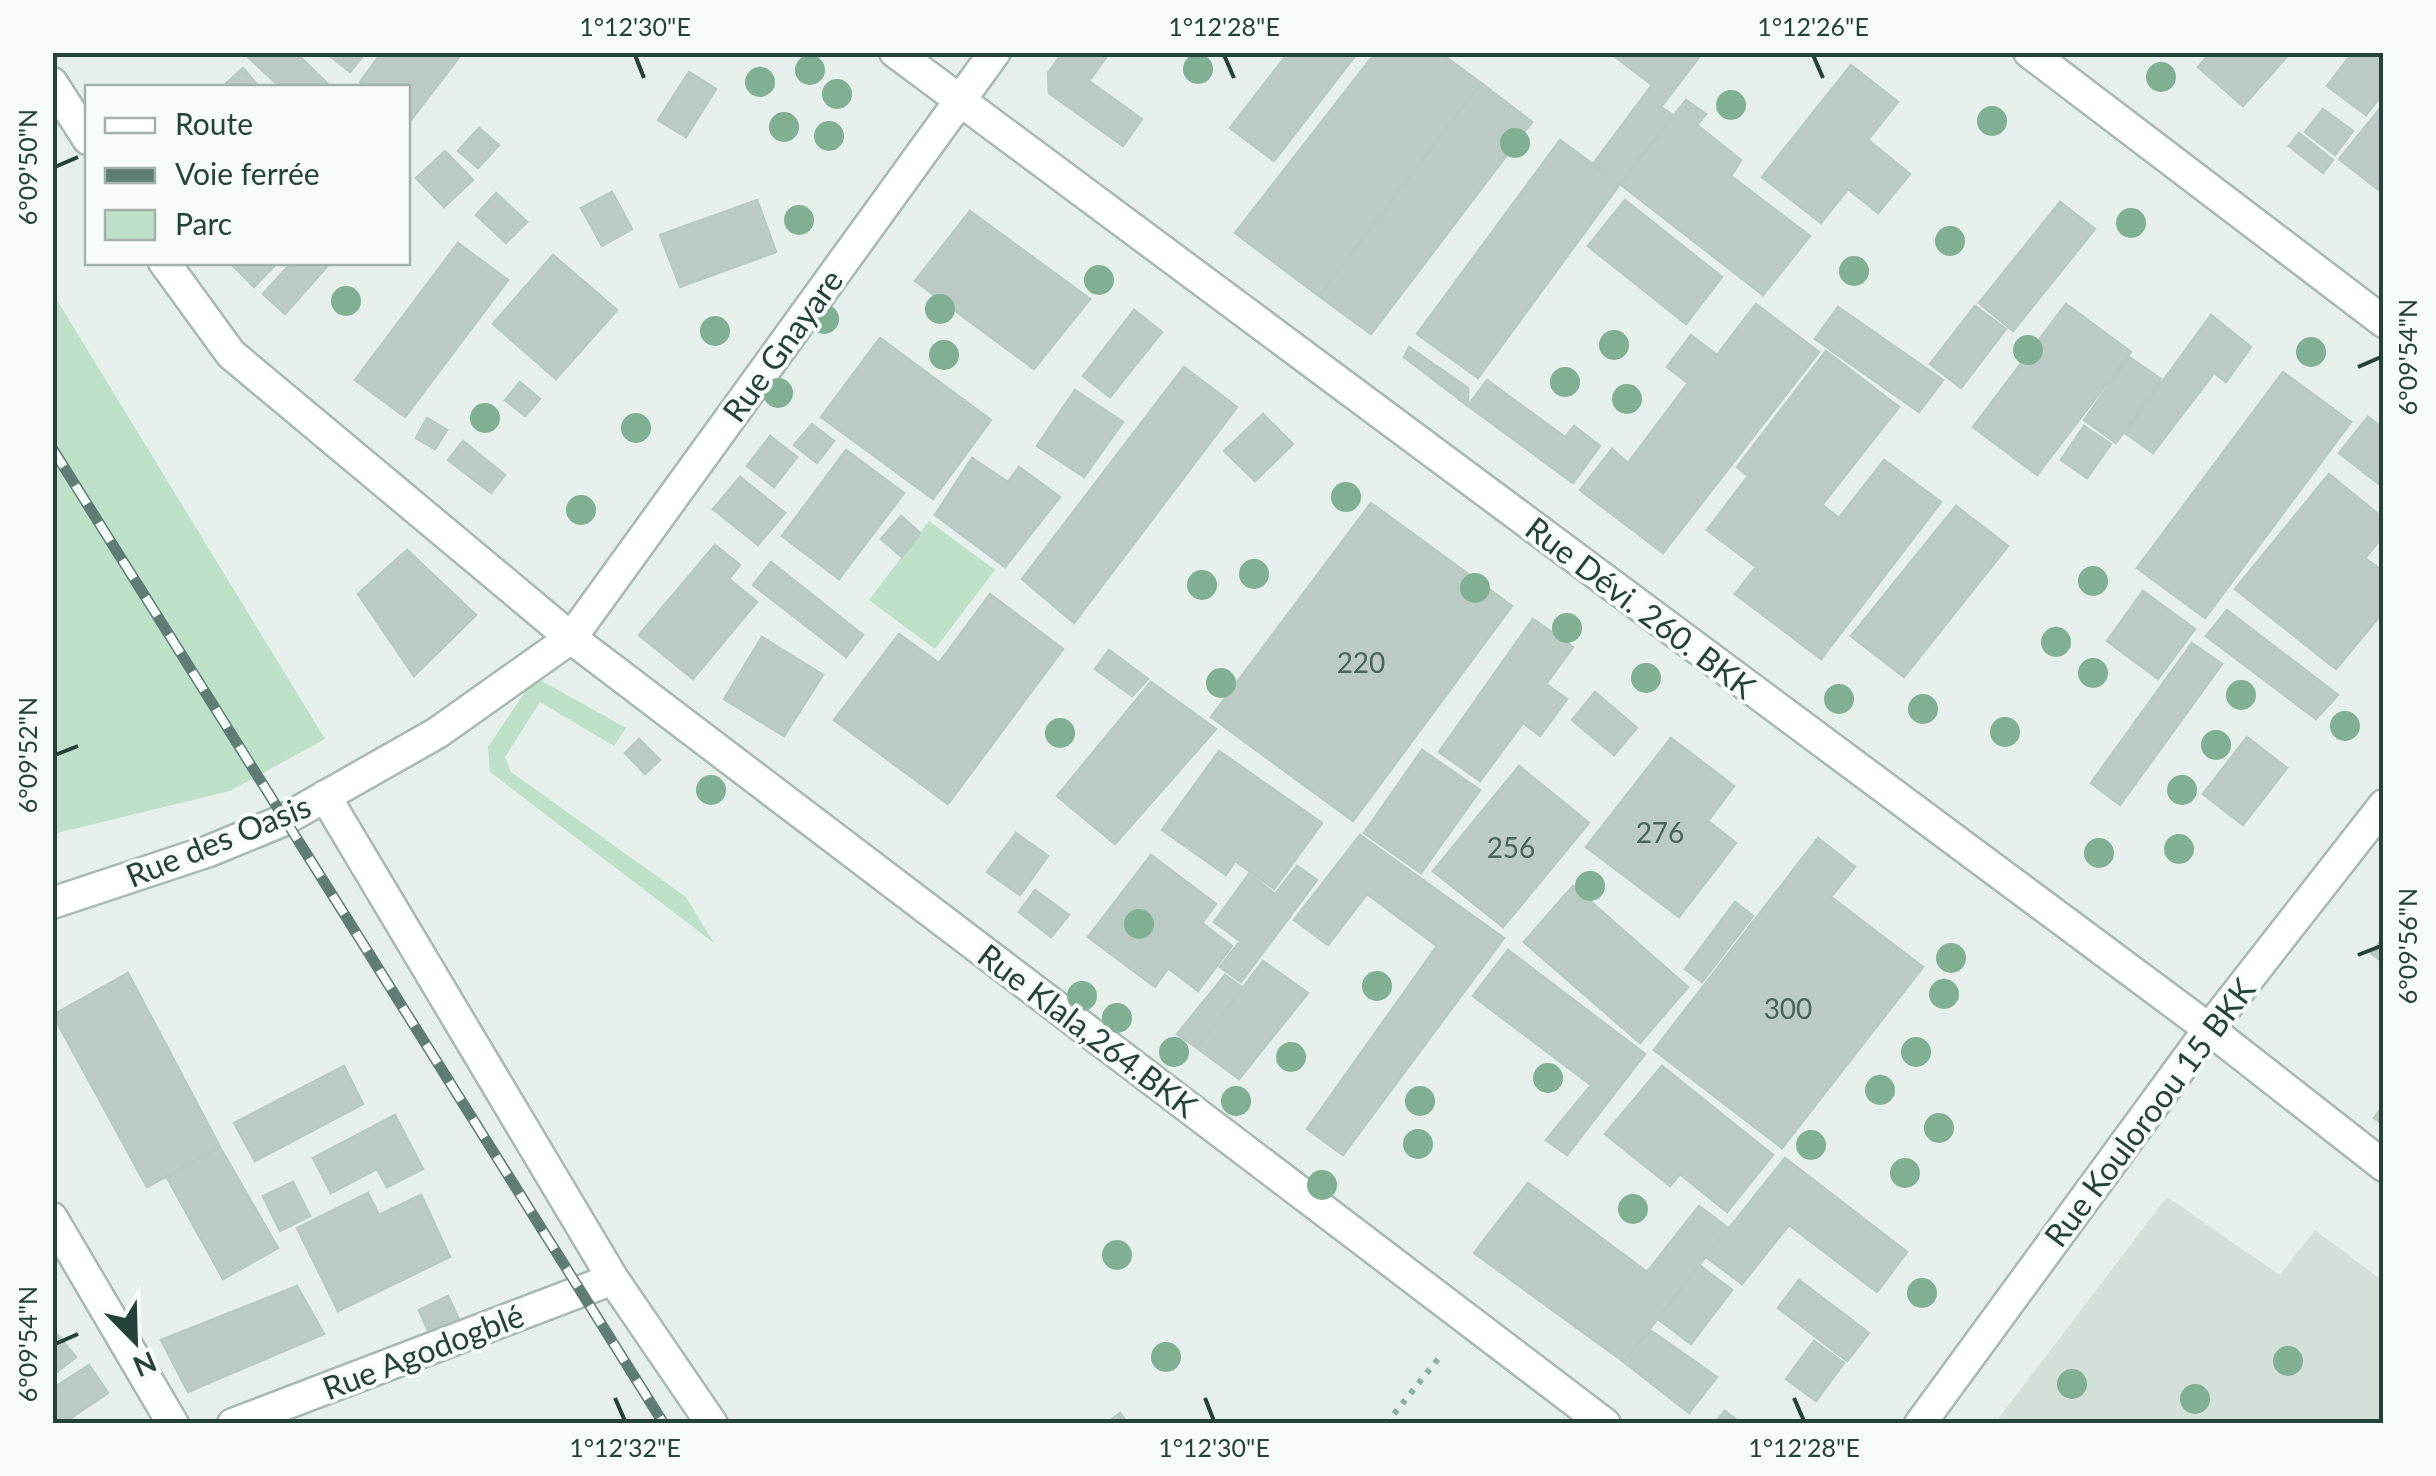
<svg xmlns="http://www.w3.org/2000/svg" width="2436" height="1476" viewBox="0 0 2436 1476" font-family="Lato,sans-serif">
	<rect width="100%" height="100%" fill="#e6efeb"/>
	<!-- built -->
	<path fill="#d4dfda" d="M2167 1197 2280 1275 2315 1230 2383 1281V1423H1995Z"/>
	<!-- green -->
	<path fill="#bfe0c8" d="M52 292 325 739 230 791 53 834Z
		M929 521 995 570 935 649 869 600Z
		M535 677 626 728 614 746 540 702 505 757 511 772 686 897 714 943 490 772 488 747Z"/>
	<!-- building -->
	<path fill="#bbcac4" stroke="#b8c9c2" stroke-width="2.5" d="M248 52H295L332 88H281L246 55Z
		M325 52H366L350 72Z
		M382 52H463L411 120 408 88H367L360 82Z
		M1063 52H1110L1089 81 1142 119 1123 146 1049 93 1048 73Z
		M1289 52H1358L1274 161 1230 128Z
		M1376 52H1439L1481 83 1319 296 1235 233Z
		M1609 52H1703L1661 107 1673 115 1620 184 1593 164 1652 85Z
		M2211 52H2291L2243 106 2198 67Z
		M2353 52H2384V92L2366 115 2327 86Z
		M1851 65 1898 102 1868 140 1910 174 1878 213 1848 189 1821 223 1762 177Z
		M243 68 260 88H221Z
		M689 72 716 89 686 137 658 120Z
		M1481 83 1532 122 1371 334 1319 296Z
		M1686 100 1706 114 1697 125 1741 160 1731 176 1810 236 1763 295 1620 184Z
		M2382 106 2384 107V194L2339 159Z
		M2323 109 2353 131 2335 155 2305 132Z
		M479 128 499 145 478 168 458 151Z
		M2299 133 2333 160 2323 173 2289 146Z
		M1560 140 1620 184 1478 378 1417 334Z
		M445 151 473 180 444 207 416 178Z
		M612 192 632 229 602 246 581 208Z
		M496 193 527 222 506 243 476 215Z
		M757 200 776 252 680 287 660 235Z
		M1625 200 1722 277 1686 324 1588 246Z
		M2060 202 2095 229 2013 331 1979 303Z
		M970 211 1090 299 1034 369 915 281Z
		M458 243 508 280 405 417 355 380Z
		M553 255 617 310 556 379 493 324Z
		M229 262H278L254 287Z
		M292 262H331L285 314 263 294Z
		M1756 304 1819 352 1663 553 1580 490 1612 449 1628 463 1688 383 1667 367 1691 335 1717 355Z
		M2066 304 2131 352 2037 475 1973 427Z
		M1975 306 2006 329 1961 388 1930 364Z
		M1838 307 1943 380 1919 412 1815 339Z
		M1134 310 1162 332 1110 397 1083 376Z
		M2211 315 2251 347 2226 382 2214 373 2153 453 2125 433Z
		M880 338 991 420 933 499 821 417Z
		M1409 347 1468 388V406L1404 357Z
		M1826 351 1899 407 1822 505 1839 518 1884 460 1941 502 1821 659 1735 594 1756 567 1707 530 1748 476 1737 467Z
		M2129 357 2161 379 2116 443 2084 420Z
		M1184 367 1237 407 1074 623 1022 579Z
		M2283 372 2351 422 2205 618 2137 568Z
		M1487 380 1565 437 1574 426 1600 446 1573 483 1468 406Z
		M520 382 540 399 525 416 505 400Z
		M1075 390 1123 422 1084 477 1037 446Z
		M1263 414 1293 444 1255 481 1224 451Z
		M2368 417 2384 429V488L2339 453Z
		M427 418 447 430 435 449 416 438Z
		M812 424 834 441 817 463 794 445Z
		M2084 426 2111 444 2087 478 2061 460Z
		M770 436 797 457 774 487 747 466Z
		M463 441 505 475 491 493 448 460Z
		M846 450 904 493 839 579 782 536Z
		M972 458 1008 482 1019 467 1060 497 1005 567 935 515Z
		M2329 474 2384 519V535L2365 558 2384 572V611L2336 669 2235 589Z
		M740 477 785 513 758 545 713 509Z
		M1371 503 1512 606 1353 821 1211 717Z
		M1956 506 2008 546 1904 677 1851 636Z
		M901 516 920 533 902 557 881 539Z
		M715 545 740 565 729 579 757 602 693 679 639 635Z
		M407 550 476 615 414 676 358 594Z
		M771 562 863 635 846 657 753 585Z
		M2143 591 2195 629 2158 679 2107 641Z
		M990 594 1063 649 948 804 834 720 899 634 939 663Z
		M2227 610 2338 695 2316 719 2206 636Z
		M1533 619 1573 647 1546 684 1567 699 1540 736 1523 723 1480 781 1439 752Z
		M762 637 823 675 784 736 724 699Z
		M2192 643 2222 664 2120 805 2091 783Z
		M1109 650 1148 679 1132 696 1095 669Z
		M1151 682 1216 729 1115 844 1057 796Z
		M1595 692 1637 728 1614 755 1572 720Z
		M2247 737 2287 768 2243 825 2203 794Z
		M1671 738 1734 786 1708 821 1736 843 1679 917 1586 847Z
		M639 739 660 760 645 774 625 753Z
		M1422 750 1480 790 1421 873 1364 833Z
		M1219 751 1322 823 1274 889 1235 861 1226 875 1162 830Z
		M1519 766 1589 823 1503 927 1433 871Z
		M1016 833 1048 856 1020 895 987 872Z
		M1360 835 1504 938 1343 1155 1307 1129 1437 946 1367 894 1328 945 1294 920Z
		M1818 838 1855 867 1831 897 1923 967 1782 1148 1654 1050Z
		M1151 855 1216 904 1202 923 1232 946 1198 991 1168 968 1155 987 1088 937Z
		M1297 866 1317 880 1241 982 1220 967 1240 941 1214 922 1249 874 1275 894Z
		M1573 886 1688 987 1640 1043 1524 942Z
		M1035 890 1069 915 1051 937 1019 912Z
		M1735 902 1753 916 1702 982 1685 969Z
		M2384 937V963L2371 953Z
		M1508 950 1645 1054 1567 1155 1546 1140 1591 1085 1473 996Z
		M1263 961 1308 993 1239 1079 1197 1048Z
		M128 973 220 1147 147 1187 53 1015Z
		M1225 975 1243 988 1197 1048 1177 1034Z
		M344 1066 363 1104 255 1161 234 1123Z
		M1662 1066 1773 1155 1727 1212 1680 1174 1670 1186 1605 1134Z
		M2384 1105V1125L2374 1118Z
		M395 1115 423 1169 387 1187 377 1169 331 1193 313 1158Z
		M220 1147 278 1248 223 1279 166 1176Z
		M1785 1158 1907 1252 1877 1292 1789 1225 1742 1284 1706 1257Z
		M293 1182 310 1216 280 1231 263 1196Z
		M1528 1183 1647 1272 1699 1206 1728 1228 1624 1362 1474 1253Z
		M368 1193 379 1215 421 1195 450 1257 338 1311 297 1228Z
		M1699 1265 1732 1290 1691 1344 1658 1319Z
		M1799 1280 1869 1333 1847 1361 1778 1308Z
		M297 1286 324 1334 188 1392 161 1340Z
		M448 1296 463 1328 433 1342 419 1310Z
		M52 1328 76 1357 52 1376Z
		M1650 1330 1717 1377 1689 1413 1624 1362Z
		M1814 1341 1844 1363 1816 1401 1786 1379Z
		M89 1365 108 1393 62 1424 52 1409V1389Z
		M1725 1411 1742 1424H1714Z
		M1120 1413 1128 1424H1106Z"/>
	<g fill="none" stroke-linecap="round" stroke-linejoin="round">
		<!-- minor casing -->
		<g stroke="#a8b8b2" stroke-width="35">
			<path id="minor" d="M895 52 2209 1029 2384 1166
				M2029 52 2384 322
				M52 83 88 139
				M164 262 231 354 571 638 1605 1424
				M325 796 613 1279 712 1424
				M52 903 209 851 282 821 437 733 571 638 995 52
				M52 1218 173 1424
				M233 1424 613 1279
				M1920 1424 2209 1029 2384 805"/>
		</g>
		<!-- path -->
		<path stroke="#86b3a5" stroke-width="6" stroke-dasharray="5 8" stroke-linecap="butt" d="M1386 1424 1442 1354"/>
		<!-- minor -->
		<use href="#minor" stroke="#fff" stroke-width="30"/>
		<!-- rail casing -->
		<g stroke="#5f7d75" stroke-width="11">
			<path id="rail" d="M52 448 664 1424"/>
		</g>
		<!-- rail -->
		<use href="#rail" stroke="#f7fbf9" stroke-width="8" stroke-dasharray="22" stroke-linecap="butt"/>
	</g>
	<!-- trees -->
	<g fill="#80af93">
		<circle cx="1198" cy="69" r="15"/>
		<circle cx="810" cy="70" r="15"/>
		<circle cx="2161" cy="77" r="15"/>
		<circle cx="760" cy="82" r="15"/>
		<circle cx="837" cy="94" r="15"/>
		<circle cx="1731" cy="105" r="15"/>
		<circle cx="1992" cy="121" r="15"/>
		<circle cx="784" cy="127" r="15"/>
		<circle cx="829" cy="136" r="15"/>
		<circle cx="1515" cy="143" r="15"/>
		<circle cx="799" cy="220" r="15"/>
		<circle cx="2131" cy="223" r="15"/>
		<circle cx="1950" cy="241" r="15"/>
		<circle cx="1854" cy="271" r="15"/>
		<circle cx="1099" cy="280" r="15"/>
		<circle cx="346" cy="301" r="15"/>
		<circle cx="940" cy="309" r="15"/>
		<circle cx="824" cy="319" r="15"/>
		<circle cx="715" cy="331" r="15"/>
		<circle cx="1614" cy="345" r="15"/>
		<circle cx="2028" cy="350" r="15"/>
		<circle cx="2311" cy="352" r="15"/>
		<circle cx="944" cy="355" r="15"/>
		<circle cx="1565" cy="382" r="15"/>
		<circle cx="778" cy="393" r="15"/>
		<circle cx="1627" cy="399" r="15"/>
		<circle cx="485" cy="418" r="15"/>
		<circle cx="636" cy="428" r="15"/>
		<circle cx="1346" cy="497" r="15"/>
		<circle cx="581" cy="510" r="15"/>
		<circle cx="1254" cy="574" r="15"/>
		<circle cx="2093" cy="581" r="15"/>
		<circle cx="1202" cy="585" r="15"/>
		<circle cx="1475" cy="588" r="15"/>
		<circle cx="1567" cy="628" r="15"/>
		<circle cx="2056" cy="642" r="15"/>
		<circle cx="2093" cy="673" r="15"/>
		<circle cx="1646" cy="678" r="15"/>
		<circle cx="1221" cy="683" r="15"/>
		<circle cx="2241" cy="695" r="15"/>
		<circle cx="1839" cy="699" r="15"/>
		<circle cx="1923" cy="709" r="15"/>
		<circle cx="2345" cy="726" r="15"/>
		<circle cx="2005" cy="732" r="15"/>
		<circle cx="1060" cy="733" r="15"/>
		<circle cx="2216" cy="745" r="15"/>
		<circle cx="711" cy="790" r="15"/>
		<circle cx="2182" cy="790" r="15"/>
		<circle cx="2179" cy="849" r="15"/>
		<circle cx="2099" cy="853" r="15"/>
		<circle cx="1590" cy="886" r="15"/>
		<circle cx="1139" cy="924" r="15"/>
		<circle cx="1951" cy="958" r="15"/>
		<circle cx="1377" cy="986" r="15"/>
		<circle cx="1944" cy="994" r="15"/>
		<circle cx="1082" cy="996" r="15"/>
		<circle cx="1117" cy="1018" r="15"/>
		<circle cx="1174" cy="1052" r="15"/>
		<circle cx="1916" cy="1052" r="15"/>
		<circle cx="1291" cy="1057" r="15"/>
		<circle cx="1548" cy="1078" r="15"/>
		<circle cx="1880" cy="1090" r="15"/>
		<circle cx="1236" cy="1101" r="15"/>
		<circle cx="1420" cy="1101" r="15"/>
		<circle cx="1939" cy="1128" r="15"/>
		<circle cx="1418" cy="1144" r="15"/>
		<circle cx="1811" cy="1145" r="15"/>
		<circle cx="1905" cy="1173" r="15"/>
		<circle cx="1322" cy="1185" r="15"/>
		<circle cx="1633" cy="1209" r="15"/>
		<circle cx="1117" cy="1255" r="15"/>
		<circle cx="1922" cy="1293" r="15"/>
		<circle cx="1166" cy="1357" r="15"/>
		<circle cx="2288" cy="1361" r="15"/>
		<circle cx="2072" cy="1384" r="15"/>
		<circle cx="2195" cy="1399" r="15"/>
	</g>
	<!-- ticks -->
	<path fill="none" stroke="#24423a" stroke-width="4" d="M635 55 644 78M1224 55 1234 78M1813 55 1823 78M55 167 78 157M2358 367 2381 357M55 755 78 746M2358 955 2381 946M55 1344 78 1334M615 1398 625 1421M1205 1398 1214 1421M1794 1398 1804 1421"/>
	<g text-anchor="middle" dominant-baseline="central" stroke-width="8" stroke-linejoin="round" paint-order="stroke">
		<!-- number labels -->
		<g font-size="28" fill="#4a645c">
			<text x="1361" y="662">220</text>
			<text x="1660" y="832">276</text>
			<text x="1511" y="847">256</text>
			<text x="1788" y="1008">300</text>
		</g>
		<!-- street labels -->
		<g font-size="32" fill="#24423a" stroke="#f7fbf9">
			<text transform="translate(782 345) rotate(-54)">Rue Gnayare</text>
			<text transform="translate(1641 607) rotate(37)">Rue Dévi. 260. BKK</text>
			<text transform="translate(218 840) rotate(-22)">Rue des Oasis</text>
			<text transform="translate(1088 1030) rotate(37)">Rue Klala,264.BKK</text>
			<text transform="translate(2149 1112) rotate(-53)">Rue Kouloroou 15 BKK</text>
			<text transform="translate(423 1351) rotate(-21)">Rue Agodogblé</text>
		</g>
	</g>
	<!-- border -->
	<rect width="2436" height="1476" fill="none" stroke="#f7fbf9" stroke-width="110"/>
	<!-- legend -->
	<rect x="85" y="85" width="325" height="180" fill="#f7fbf9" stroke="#a3b1ad" stroke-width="2.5"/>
	<rect x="105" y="118" width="50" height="15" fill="#ffffff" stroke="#a3b1ad" stroke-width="2.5"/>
	<text x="175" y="135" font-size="30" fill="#24423a">Route</text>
	<rect x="105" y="168" width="50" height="15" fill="#5f7d75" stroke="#a3b1ad" stroke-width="2.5"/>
	<text x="175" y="185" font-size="30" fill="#24423a">Voie ferrée</text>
	<rect x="105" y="210" width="50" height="30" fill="#bfe0c8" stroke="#a3b1ad" stroke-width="2.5"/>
	<text x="175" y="235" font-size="30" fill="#24423a">Parc</text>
	<!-- north arrow -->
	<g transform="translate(135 1341) rotate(157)" stroke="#f7fbf9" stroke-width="8" paint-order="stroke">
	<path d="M0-8L18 38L0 25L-18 38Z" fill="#24423a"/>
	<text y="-15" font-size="28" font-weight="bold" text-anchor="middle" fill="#24423a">N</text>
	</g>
	<rect x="55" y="55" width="2326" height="1366" fill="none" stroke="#24423a" stroke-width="4"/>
	<g font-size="25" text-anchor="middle" fill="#24423a">
		<text x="635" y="36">1°12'30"E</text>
		<text x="1224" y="36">1°12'28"E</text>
		<text x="1813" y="36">1°12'26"E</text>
		<text transform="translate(28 167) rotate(-90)" y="9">6°09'50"N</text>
		<text transform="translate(2408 357) rotate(-90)" y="9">6°09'54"N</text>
		<text transform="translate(28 755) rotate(-90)" y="9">6°09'52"N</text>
		<text transform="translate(2408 946) rotate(-90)" y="9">6°09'56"N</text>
		<text transform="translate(28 1344) rotate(-90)" y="9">6°09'54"N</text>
		<text x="625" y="1457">1°12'32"E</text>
		<text x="1214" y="1457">1°12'30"E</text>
		<text x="1804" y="1457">1°12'28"E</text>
	</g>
</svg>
